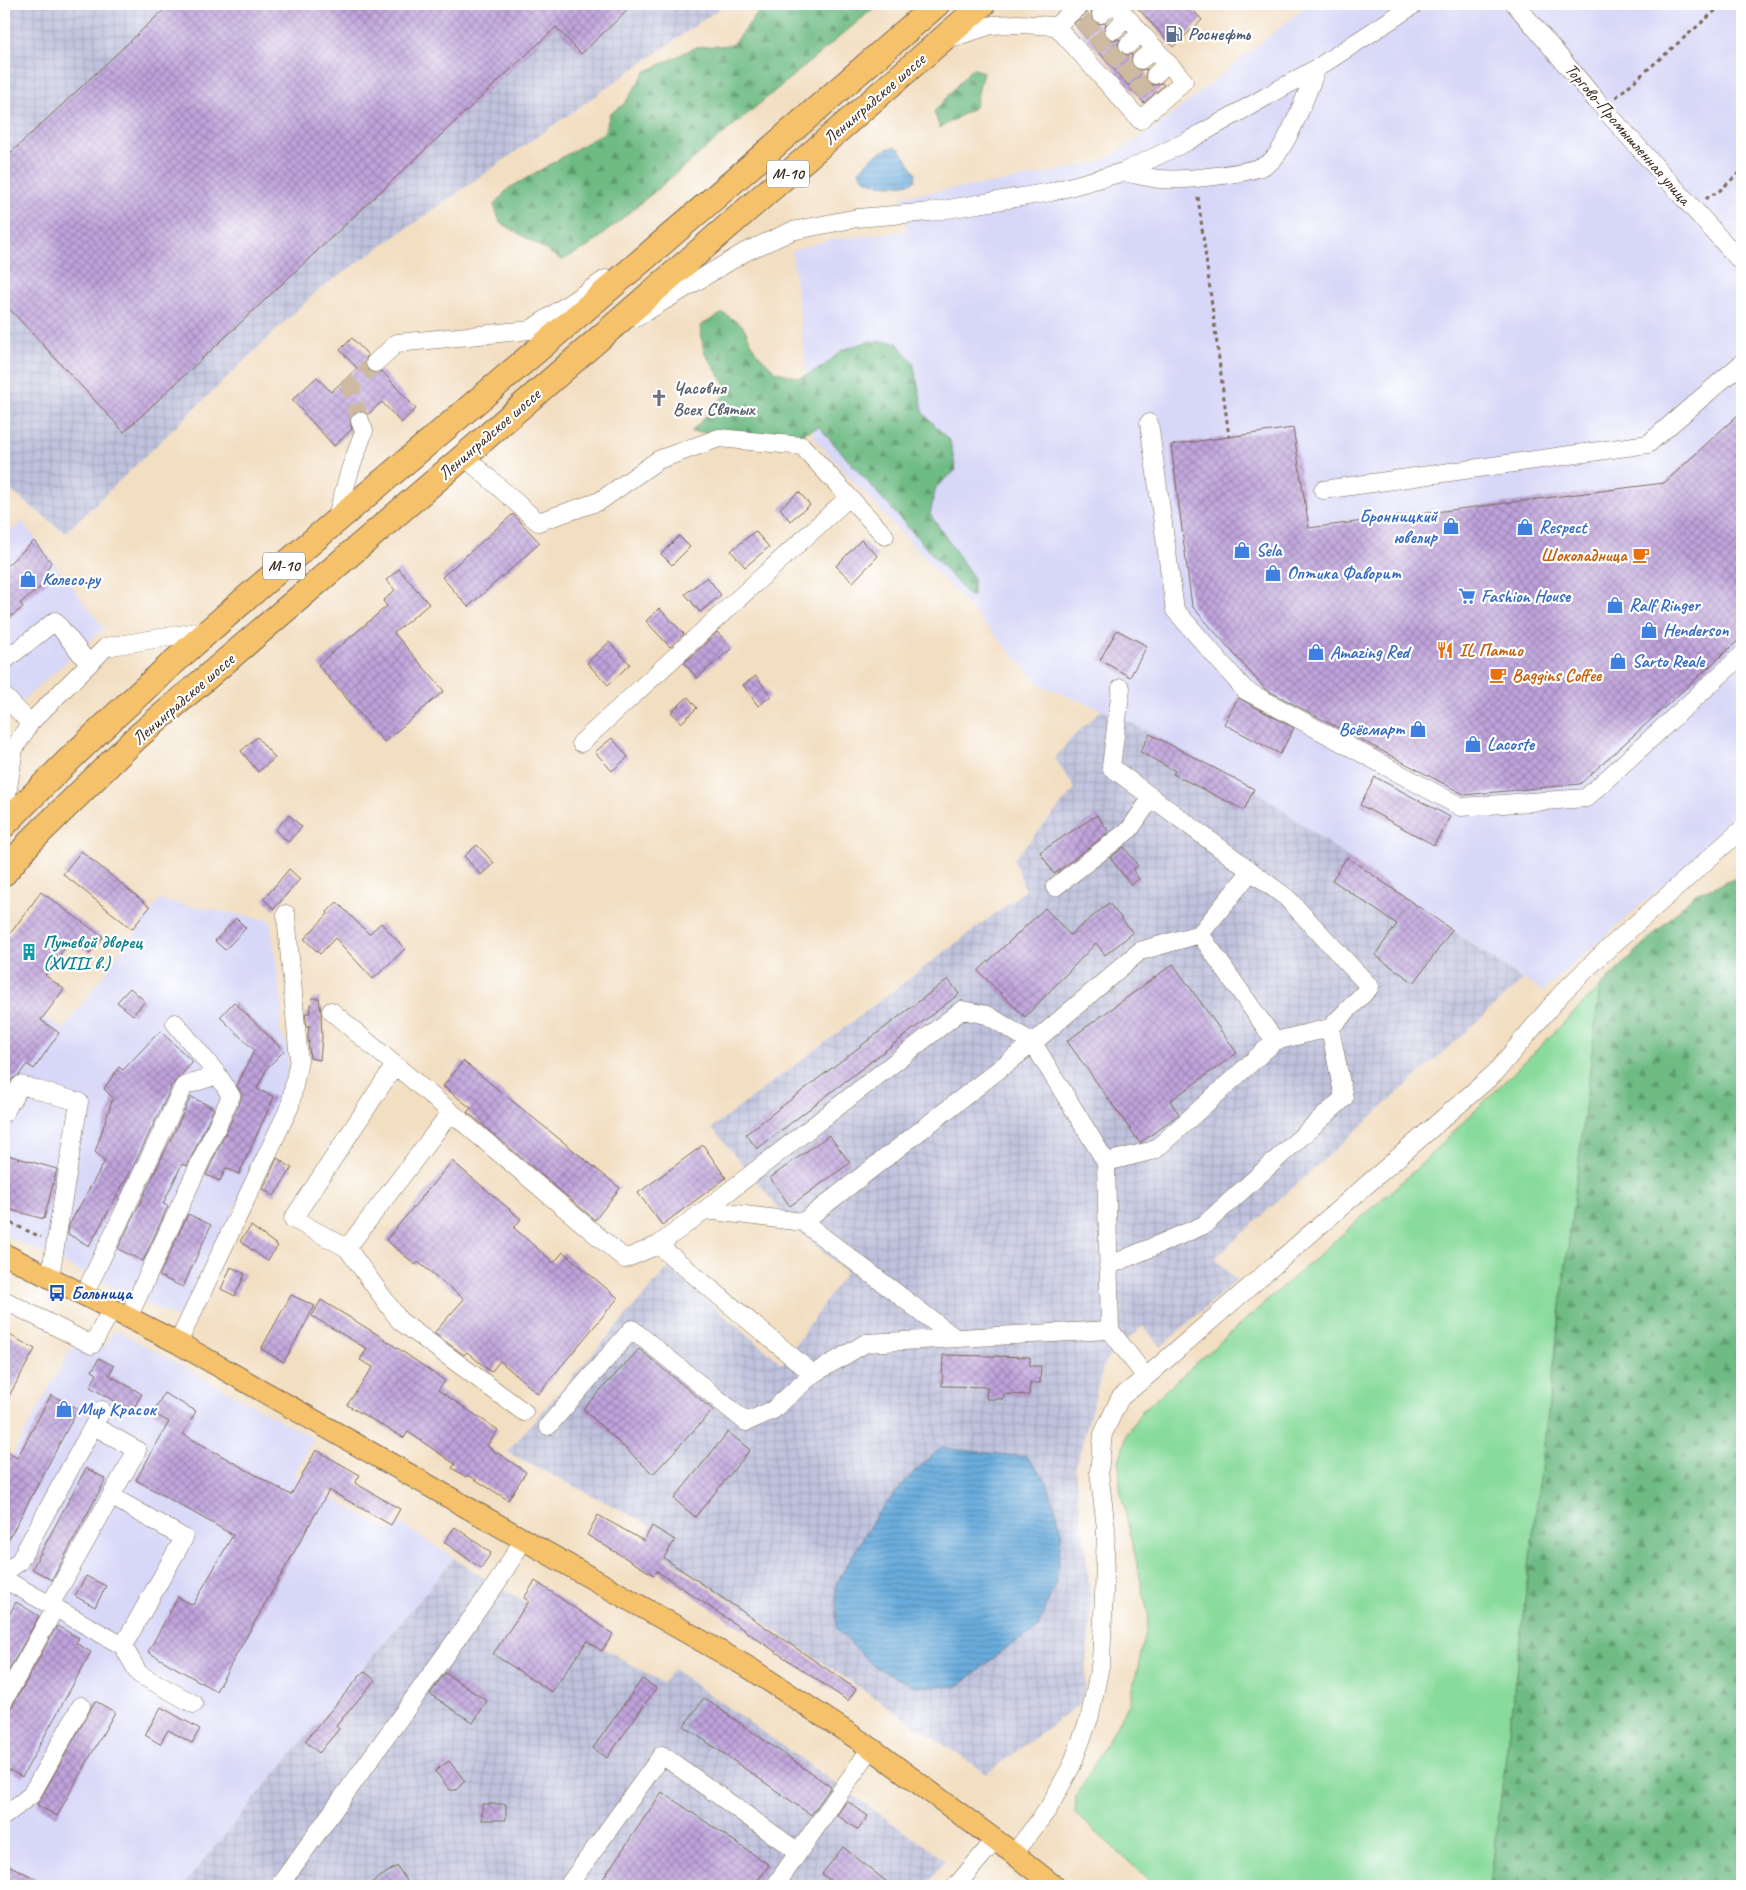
<svg xmlns="http://www.w3.org/2000/svg" width="1746" height="1890" viewBox="0 0 1746 1890" font-family="Caveat,sans-serif">
	<defs>
		<pattern id="industrial-grid" width="8" height="8" patternUnits="userSpaceOnUse" patternTransform="scale(1.25)"><rect width="8" height="8" fill="#bfc2dd"/><path d="M0 4h8M4 0v8" fill="none" stroke="#a5a7bd"/></pattern>
		<pattern id="forest-firs" width="22" height="20" patternUnits="userSpaceOnUse" patternTransform="scale(1.25)"><rect width="22" height="20" fill="#6ebb84"/><path d="M5 1l3.5 6h-7zM16 11l3.5 6h-7z" fill="#5c986b"/></pattern>
		<pattern id="water-rules" width="6" height="5" patternUnits="userSpaceOnUse" patternTransform="scale(1.25)"><rect width="6" height="5" fill="#69acdd"/><path d="M0 2.5h6" fill="none" stroke="#588cb3"/></pattern>
		<pattern id="building-cross-hatch" width="8" height="8" patternUnits="userSpaceOnUse" patternTransform="scale(1.25)"><rect width="8" height="8" fill="#bfa3dc"/><path d="M0 0l8 8M0 8l8-8" fill="none" stroke="#9c85b2"/></pattern>
	</defs>
	<rect width="100%" height="100%" fill="#fff"/>
	<filter id="ink" filterUnits="userSpaceOnUse"><feTurbulence type="fractalNoise" baseFrequency=".02" numOctaves="2"/><feDisplacementMap in="SourceGraphic" scale="10" xChannelSelector="R" yChannelSelector="G"/><feConvolveMatrix kernelMatrix="1 2 1 2 8 2 1 2 1" color-interpolation-filters="sRGB"/></filter>
	<filter id="wash" filterUnits="userSpaceOnUse"><feTurbulence type="fractalNoise" baseFrequency=".0096" numOctaves="4" result="noise"/><feDisplacementMap in="SourceGraphic" scale="20" xChannelSelector="R" yChannelSelector="G"/><feGaussianBlur stdDeviation="1.12" result="paint"/><feColorMatrix in="noise" values="0 0 0 0 0 0 0 0 0 0 0 0 0 0 0 0 0 1.4 0 .05"/><feComposite in="paint" operator="in"/></filter>
	<g filter="url(#wash)">
		<rect width="100%" height="100%" fill="#f2dec1"/>
		<!-- built -->
		<path fill="#d7d7f8" d="M1309 4H1742V816L1543 991 1524 980 1347 857 1184 753 1118 716 1041 685 814 438 792 251 829 240 907 231 901 196 1004 182 1101 162 1153 130Z
			M22 521 104 628 5 716 4 722V537Z
			M159 900 270 920 282 1005 279 1029 288 1047 287 1095 183 1321 4 1235V988L63 1030Z
			M115 1329 314 1439 294 1475 391 1532 397 1522 454 1558 199 1866 184 1886H4V1471L71 1348 105 1346Z"/>
		<!-- industrial -->
		<path fill="url(#industrial-grid)" d="M4 4H726L316 292 65 533 4 485Z
			M1101 710 1118 716 1254 789 1347 857 1523 980 1215 1258 1236 1280 1161 1347 1143 1326 1105 1361 1075 1469 1092 1604 1083 1701 987 1774 665 1556 675 1540 652 1526 507 1452 668 1268 782 1364 846 1272 795 1227 712 1128 1025 891 1014 859 1075 789 1055 758 1070 740Z
			M454 1558 481 1576 663 1683 673 1669 945 1860 926 1886H184L199 1866Z"/>
		<!-- grass -->
		<path fill="#89db9c" stroke="#62825d" d="M1600 987 1490 1886H1156L1075 1813 1076 1796 1130 1702 1149 1618 1120 1488 1119 1461 1127 1434 1141 1412 1415 1170Z"/>
		<!-- forest -->
		<path fill="url(#forest-firs)" stroke="#547251" d="M765 4H879L588 247 562 260 500 222 494 205 508 189 605 132 610 114 625 103 645 72 696 47 732 45Z
			M972 68 983 72 975 107 940 128 934 112Z
			M723 313 743 326 756 352 775 371 799 378 823 367 842 350 870 341 896 342 913 362 924 414 950 441 956 470 936 487 930 514 973 577V596L968 595 819 427 795 436 691 432 729 390 704 352 700 326Z
			M1742 876V1886H1490L1600 987 1695 894Z"/>
		<!-- water -->
		<path fill="url(#water-rules)" stroke="#526b7e" d="M894 147 900 149 916 173 915 181C902 187 864 188 859 171 866 161 882 149 894 147Z
			M941 1448 1027 1457 1047 1482 1062 1531 1056 1581 1038 1629 1009 1646 957 1687 914 1686 873 1666 837 1629 836 1584 877 1514 911 1475Z"/>
		<g id="blocks">
			<!-- building -->
			<path fill="url(#building-cross-hatch)" d="M170 4H634L581 54 556 27 124 432 4 303V159Z
				M1091 4 1094 6 1091 11 1093 21 1098 24 1106 23 1104 32 1106 37 1111 40 1120 39 1118 47 1120 52 1125 55 1132 54 1131 62 1137 70 1147 69 1145 77 1148 83 1152 85 1162 83 1164 85 1144 103 1074 24 1088 12Z
				M1134 4H1188L1202 20 1173 47Z
				M352 338 368 355 365 360 367 370 372 373 382 371 416 409 401 423 382 402 368 414 362 411H356L350 419 352 429 334 446 292 400 317 377 331 392 357 368 340 350Z
				M1742 411V637L1580 784 1465 795 1265 689 1192 606 1171 445 1293 428 1309 528 1664 483Z
				M799 492 810 505 790 521 780 508Z
				M513 514 540 543 468 607 442 577Z
				M755 531 769 547 745 567 731 551Z
				M679 536 690 547 672 565 661 554Z
				M861 540 878 556 853 582 836 566Z
				M34 541 51 562 46 572 51 579 20 603 23 607 4 622V568Z
				M399 569 429 604 394 633 444 691 384 742 318 665 387 606 383 601 395 590 386 580Z
				M707 577 721 595 700 612 685 594Z
				M659 608 684 634 670 647 646 621Z
				M1117 630 1147 646 1130 677 1100 660Z
				M717 632 732 648 697 678 684 663Z
				M609 642 630 664 608 685 587 663Z
				M756 676 771 696 758 706 743 685Z
				M688 697 697 708 681 723 671 712Z
				M1238 698 1294 728 1280 754 1224 724Z
				M1150 734 1254 789 1244 810 1173 774 1175 771 1140 752Z
				M257 737 275 758 258 772 241 751Z
				M612 738 628 757 612 771 595 752Z
				M1375 777 1450 817 1434 845 1360 805Z
				M289 815 302 827 288 842 275 830Z
				M1097 815 1109 832 1054 874 1040 852Z
				M477 845 494 863 481 875 464 856Z
				M1124 847 1138 866 1133 870 1139 879 1131 885 1110 858Z
				M81 851 150 907 132 929 63 874Z
				M1347 857 1452 930 1414 983 1375 955 1397 924 1332 880Z
				M289 869 300 879 274 909 264 899Z
				M41 892 103 937 90 954 71 940 45 975 64 989 41 1020 59 1033 34 1069 27 1064 19 1075 12 1079 4 1093V942Z
				M337 902 369 934 381 923 405 949 373 979 335 938 320 954 304 939 328 914 327 912Z
				M1109 903 1133 933 1105 955 1096 943 1025 1017 978 971 1045 908 1070 935Z
				M236 918 246 928 225 950 215 941Z
				M1173 964 1237 1053 1170 1101 1179 1114 1140 1143 1067 1041Z
				M948 979 959 994 757 1149 746 1134Z
				M130 988 145 1001 133 1015 117 1002Z
				M312 998H319L321 1012 322 1038 320 1060 310 1058 308 1037 309 1025 307 1027 305 1013H310Z
				M234 1002 284 1051 267 1068 257 1089 274 1097 239 1174 226 1168 220 1181 206 1175 241 1100 242 1095 237 1086 254 1050 220 1017Z
				M160 1031 193 1062 170 1087 171 1088 134 1165 89 1246 68 1234 69 1225 105 1161 95 1152 113 1098 104 1089 119 1067 123 1070Z
				M463 1061 620 1188 595 1220 467 1112 471 1108 443 1086Z
				M191 1097 214 1108 187 1166 182 1164 163 1204 168 1206 143 1261 118 1249Z
				M829 1135 850 1163 790 1206 770 1178Z
				M703 1145 726 1178 662 1225 638 1193Z
				M4 1154 57 1169 44 1219 4 1208Z
				M277 1158 292 1168 274 1196 263 1189Z
				M452 1161 521 1219 514 1228 554 1263 563 1252 618 1298 538 1394 500 1361 491 1372 467 1352 464 1355 434 1333 464 1299 418 1262 416 1265 386 1240Z
				M188 1214 211 1225 183 1287 159 1276Z
				M251 1226 278 1246 267 1261 240 1241Z
				M231 1267 245 1274 235 1296 221 1289Z
				M291 1295 315 1306 284 1362 261 1349Z
				M321 1300 380 1336 445 1381 438 1390 498 1430 487 1446 526 1472 508 1500 468 1475 466 1477 452 1468 455 1464 408 1432 404 1438 347 1405 373 1367 360 1360 367 1349 312 1316Z
				M4 1332 35 1349 4 1405Z
				M639 1349 713 1410 653 1474 583 1409Z
				M943 1355 1030 1357V1366H1041L1040 1383H1030L1029 1395 1004 1394 1003 1399H986L987 1387 942 1386Z
				M99 1358 114 1366 109 1375 142 1394 132 1411 90 1387 97 1374 92 1371Z
				M164 1393 196 1411 183 1434 291 1495 316 1450 360 1475 355 1483 400 1509 391 1525 329 1490 216 1691 148 1652 178 1597 193 1605 233 1535 136 1480 169 1422 153 1413Z
				M51 1395 78 1409 4 1548V1450L17 1458Z
				M728 1432 750 1450 695 1517 674 1499Z
				M86 1468 106 1479 52 1580 32 1569Z
				M598 1515 644 1541 652 1526 675 1540 664 1558 856 1689 848 1701 657 1571 654 1575 587 1535Z
				M455 1527 491 1553 481 1568 444 1542Z
				M86 1576 106 1586 95 1607 75 1596Z
				M535 1581 613 1634 602 1651 587 1641 552 1692 493 1654 529 1601 524 1598Z
				M16 1602 39 1616 4 1679V1625Z
				M57 1626 79 1638 76 1643 91 1652 22 1777 4 1767V1711L9 1709 13 1705Z
				M364 1671 375 1680 336 1726 339 1729 319 1753 305 1741Z
				M445 1673 487 1701 473 1723 430 1694Z
				M642 1679 656 1688 607 1758 593 1748Z
				M704 1698 831 1787 811 1815 684 1726Z
				M95 1701 115 1712 57 1816 37 1805Z
				M161 1707 200 1729 192 1743 168 1730 160 1744 145 1735Z
				M449 1761 465 1781 456 1790H450L435 1771Z
				M662 1792 769 1865 754 1886H598Z
				M847 1801 868 1816 858 1830 837 1815Z
				M482 1804H506V1820H482Z
				M843 1847 892 1886H837L822 1874Z
				M4 1863 51 1886H4Z
				M397 1866 410 1886H366Z"/>
		</g>
	</g>
	<g filter="url(#ink)">
		<use href="#blocks" fill-opacity="0" stroke="#7b6957" stroke-width="1"/>
		<g fill="none" stroke-linecap="round" stroke-linejoin="round">
			<!-- minor-tunnel -->
			<path stroke="#cdbaa0" stroke-width="18" stroke-dasharray="18 9" stroke-linecap="butt" d="M1081 32 1101 14
				M1094 47 1114 30
				M1108 62 1128 45
				M1122 78 1141 60
				M1135 93 1155 75
				M360 421 350 386 375 363"/>
			<!-- minor casing -->
			<g stroke="#7b6957" stroke-width="19">
				<path id="minor" d="M1515 4 1596 100 1742 263
					M1101 14 1112 4
					M1056 26 1081 4
					M1114 30 1127 18
					M948 39 992 25 1018 24 1056 26 1140 120 1184 81 1115 4
					M1128 45 1141 33
					M1141 60 1155 48
					M1155 75 1168 63
					M1123 172C1135 174 1148 178 1160 179 1181 181 1254 174 1269 163 1287 149 1308 90 1317 68
					M637 317 745 252 792 231 857 218 930 212 1051 192 1123 172 1186 142 1317 68 1415 4
					M375 363 397 343 530 330 606 279
					M1149 423 1175 610 1245 690 1461 807 1586 798 1742 655
					M464 456 538 522 600 501 658 460 719 438 802 446 885 536
					M1323 490 1648 444 1742 363
					M334 520 338 513 350 470 364 431 360 421
					M4 661 55 621 89 664
					M4 696 30 723
					M581 743 848 498
					M4 814 14 749 30 723 106 647 209 630
					M1055 887 1130 829 1152 797
					M331 1011 625 1259 658 1245 705 1210 962 1010 987 1015 1033 1043 1106 1162 1110 1330
					M1275 1041 1330 1028
					M395 1065 293 1219 347 1248 400 1321 524 1412
					M4 1113 21 1085 79 1102 50 1277
					M1106 1162 1155 1150 1275 1041 1200 934
					M705 1210 803 1222 954 1337
					M803 1222 1033 1043 1140 951 1200 934 1251 871
					M658 1245 813 1374
					M347 1248 451 1112
					M1108 1266 1204 1225 1344 1098 1330 1028 1370 987 1287 898 1111 767 1121 688
					M84 1295 184 1086 218 1075
					M4 1300 92 1345 112 1309
					M128 1318 231 1096 218 1075 175 1023
					M178 1343 290 1106 299 1060 286 914
					M94 1426 137 1450 111 1496
					M548 1426 632 1329 746 1422 773 1410 813 1374 866 1343 1110 1330 1146 1377
					M4 1573 19 1562 102 1410
					M4 1579 123 1646 139 1674 194 1704
					M50 1605 111 1496 184 1538 123 1646
					M4 1700 55 1608
					M4 1816 31 1795 81 1706
					M1014 1854 1048 1809 1072 1765 1090 1716 1101 1661 1104 1593 1106 1528 1099 1472 1103 1434 1120 1398 1146 1377 1495 1073 1562 993 1600 956 1742 829
					M279 1886 496 1584 524 1539
					M568 1886 662 1755 798 1852
					M775 1886 871 1748
					M956 1886 995 1840"/>
			</g>
			<!-- major casing -->
			<g stroke="#7b6957" stroke-width="23">
				<path id="major" d="M4 1254 178 1343 751 1669 871 1748 1014 1854 1054 1886"/>
			</g>
			<!-- highway casing -->
			<g stroke="#7b6957" stroke-width="27">
				<path id="highway" d="M4 825C149 675 311 543 469 408 627 275 782 139 937 4
					M4 873 30 842 135 739 477 445 983 4"/>
			</g>
			<!-- path -->
			<path stroke="#7b6957" stroke-width="3" stroke-dasharray="4 4" stroke-linecap="butt" d="M1616 97 1723 4
				M1198 197 1229 437
				M1706 199 1711 194H1716L1742 170
				M4 1220 41 1237"/>
			<!-- minor -->
			<use href="#minor" stroke="#fff" stroke-width="18"/>
			<!-- major -->
			<use href="#major" stroke="#f5c16b" stroke-width="21"/>
			<!-- highway -->
			<use href="#highway" stroke="#f5c16b" stroke-width="25"/>
		</g>
	</g>
	<!-- icons -->
	<defs>
		<g id="fuel-bare" transform="scale(1.35)"><path d="M-5.5-6h7V0h2V4h1.3V-2.5L3-4.5l.8-.8L6-3V5H2.5V1h-1V6h-7ZM-4.2-4.7v3.2H.2V-4.7Z" fill="#5c6f8a" stroke="#fff" stroke-width="2.5" paint-order="stroke"/></g>
		<g id="church-bare" transform="scale(1.35)"><path d="M-1.2-6h2.4v3.5h3.3v2.4h-3.3V6h-2.4V-.1h-3.3v-2.4h3.3Z" fill="#6b7280" stroke="#fff" stroke-width="2.5" paint-order="stroke"/></g>
		<g id="shop-bare" transform="scale(1.35)"><path d="M-5-2.5h2.3a2.7 3.5 0 0 1 5.4 0H5L5.5 6h-11ZM-1.5-2.5h3a1.5 2.3 0 0 0-3 0Z" fill="#3f7fe0" stroke="#fff" stroke-width="2.5" paint-order="stroke"/></g>
		<g id="cafe-bare" transform="scale(1.35)"><path d="M-5.5-4.5H6V0H3Q3 3.5 0 3.5H-2.5Q-5.5 3.5-5.5 0ZM3-3.2v2h1.7v-2ZM-6 4.5H4V6H-6Z" fill="#e8710a" stroke="#fff" stroke-width="2.5" paint-order="stroke"/></g>
		<g id="supermarket-bare" transform="scale(1.35)"><path d="M-6-5.5h2.5l.6 2H6L4.5 2H-2.5L-4.4-4H-6ZM-1.5 3.2a1.3 1.3 0 1 0 .1 0ZM3 3.2a1.3 1.3 0 1 0 .1 0Z" fill="#3f7fe0" stroke="#fff" stroke-width="2.5" paint-order="stroke"/></g>
		<g id="restaurant-bare" transform="scale(1.35)"><path d="M-5-6h1v4h1v-4h1v4h1v-4h1v5L-1.5 .5V6h-2V.5L-5-1ZM5-6V6H3V1.5H1.5Q1.5-4 5-6Z" fill="#e8710a" stroke="#fff" stroke-width="2.5" paint-order="stroke"/></g>
		<g id="building-bare" transform="scale(1.35)"><path d="M-4-6H4V6H1V3H-1V6H-4ZM-2.5-4.3h1.7v1.8h-1.7ZM.8-4.3h1.7v1.8H.8ZM-2.5-1h1.7V.8h-1.7ZM.8-1h1.7V.8H.8Z" fill="#0f9aa8" stroke="#fff" stroke-width="2.5" paint-order="stroke"/></g>
		<g id="bus-bare" transform="scale(1.35)"><path d="M-5-6H5V4H4V6H2V4H-2V6H-4V4H-5ZM-3.5-4V0h7V-4ZM-3.5 1.2v1.5H-2V1.2ZM2 1.2v1.5H3.5V1.2Z" fill="#1a4fb4" stroke="#fff" stroke-width="2.5" paint-order="stroke"/></g>
	</defs>
	<g fill-rule="evenodd">
		<use href="#fuel-bare" x="1174" y="34"/>
		<use href="#church-bare" x="659" y="398"/>
		<use href="#shop-bare" x="1451" y="526"/>
		<use href="#shop-bare" x="1525" y="527"/>
		<use href="#shop-bare" x="1242" y="550"/>
		<use href="#cafe-bare" x="1641" y="555"/>
		<use href="#shop-bare" x="1273" y="573"/>
		<use href="#shop-bare" x="28" y="579"/>
		<use href="#supermarket-bare" x="1467" y="596"/>
		<use href="#shop-bare" x="1615" y="605"/>
		<use href="#shop-bare" x="1649" y="630"/>
		<use href="#restaurant-bare" x="1445" y="650"/>
		<use href="#shop-bare" x="1316" y="652"/>
		<use href="#shop-bare" x="1618" y="661"/>
		<use href="#cafe-bare" x="1498" y="675"/>
		<use href="#shop-bare" x="1418" y="729"/>
		<use href="#shop-bare" x="1473" y="744"/>
		<use href="#building-bare" x="29" y="952"/>
		<use href="#bus-bare" x="57" y="1293"/>
		<use href="#shop-bare" x="64" y="1409"/>
	</g>
	<g text-anchor="middle" dominant-baseline="central" stroke-width="4.5" stroke-linejoin="round" paint-order="stroke">
		<!-- shield labels -->
		<g fill="#fff" stroke="#766a62" stroke-width="1">
			<rect x="767" y="160.5" width="42" height="27" rx="4"/>
			<rect x="263" y="552.5" width="42" height="27" rx="4"/>
		</g>
		<g font-size="16" font-weight="bold" fill="#3b2a1e">
			<text x="788" y="174">М-10</text>
			<text x="284" y="566">М-10</text>
		</g>
		<!-- service labels -->
		<g font-size="18" font-weight="bold" fill="#4e5e75" stroke="#fff" text-anchor="start">
			<text x="1188" y="34">Роснефть</text>
		</g>
		<!-- street labels -->
		<g font-size="18" fill="#3b2a1e" stroke="#fff">
			<text transform="translate(874 99) rotate(-41)">Ленинградское шоссе</text>
			<text transform="translate(1628 134) rotate(49)">Торгово-Промышленная улица</text>
			<text transform="translate(489 434) rotate(-41)">Ленинградское шоссе</text>
			<text transform="translate(183 699) rotate(-41)">Ленинградское шоссе</text>
		</g>
		<!-- worship labels -->
		<g font-size="18" font-weight="bold" fill="#5b616d" stroke="#fff" text-anchor="start">
			<text x="673" y="388">Часовня<tspan x="673" dy="21">Всех Святых</tspan></text>
		</g>
		<!-- shop labels -->
		<g font-size="18" font-weight="bold" fill="#366cbe" stroke="#fff" text-anchor="start">
			<text x="1437" y="516" text-anchor="end">Бронницкий<tspan x="1437" dy="21">ювелир</tspan></text>
			<text x="1539" y="527">Respect</text>
			<text x="1256" y="550">Sela</text>
			<text x="1287" y="573">Оптика Фаворит</text>
			<text x="42" y="579">Колесо.ру</text>
			<text x="1481" y="596">Fashion House</text>
			<text x="1629" y="605">Ralf Ringer</text>
			<text x="1663" y="630">Henderson</text>
			<text x="1330" y="652">Amazing Red</text>
			<text x="1632" y="661">Sarto Reale</text>
			<text x="1404" y="729" text-anchor="end">Всёсмарт</text>
			<text x="1487" y="744">Lacoste</text>
			<text x="78" y="1409">Мир Красок</text>
		</g>
		<!-- food labels -->
		<g font-size="18" font-weight="bold" fill="#c56008" stroke="#fff" text-anchor="start">
			<text x="1627" y="555" text-anchor="end">Шоколадница</text>
			<text x="1459" y="650">IL Патио</text>
			<text x="1512" y="675">Baggins Coffee</text>
		</g>
		<!-- culture labels -->
		<g font-size="18" font-weight="bold" fill="#0d838f" stroke="#fff" text-anchor="start">
			<text x="43" y="942">Путевой дворец<tspan x="43" dy="21">(XVIII в.)</tspan></text>
		</g>
		<!-- transit labels -->
		<g font-size="18" font-weight="bold" fill="#164399" stroke="#fff" text-anchor="start">
			<text x="71" y="1293">Больница</text>
		</g>
	</g>
	<!-- margin -->
	<rect width="1746" height="1890" fill="none" stroke="#fff" stroke-width="20"/>
</svg>
